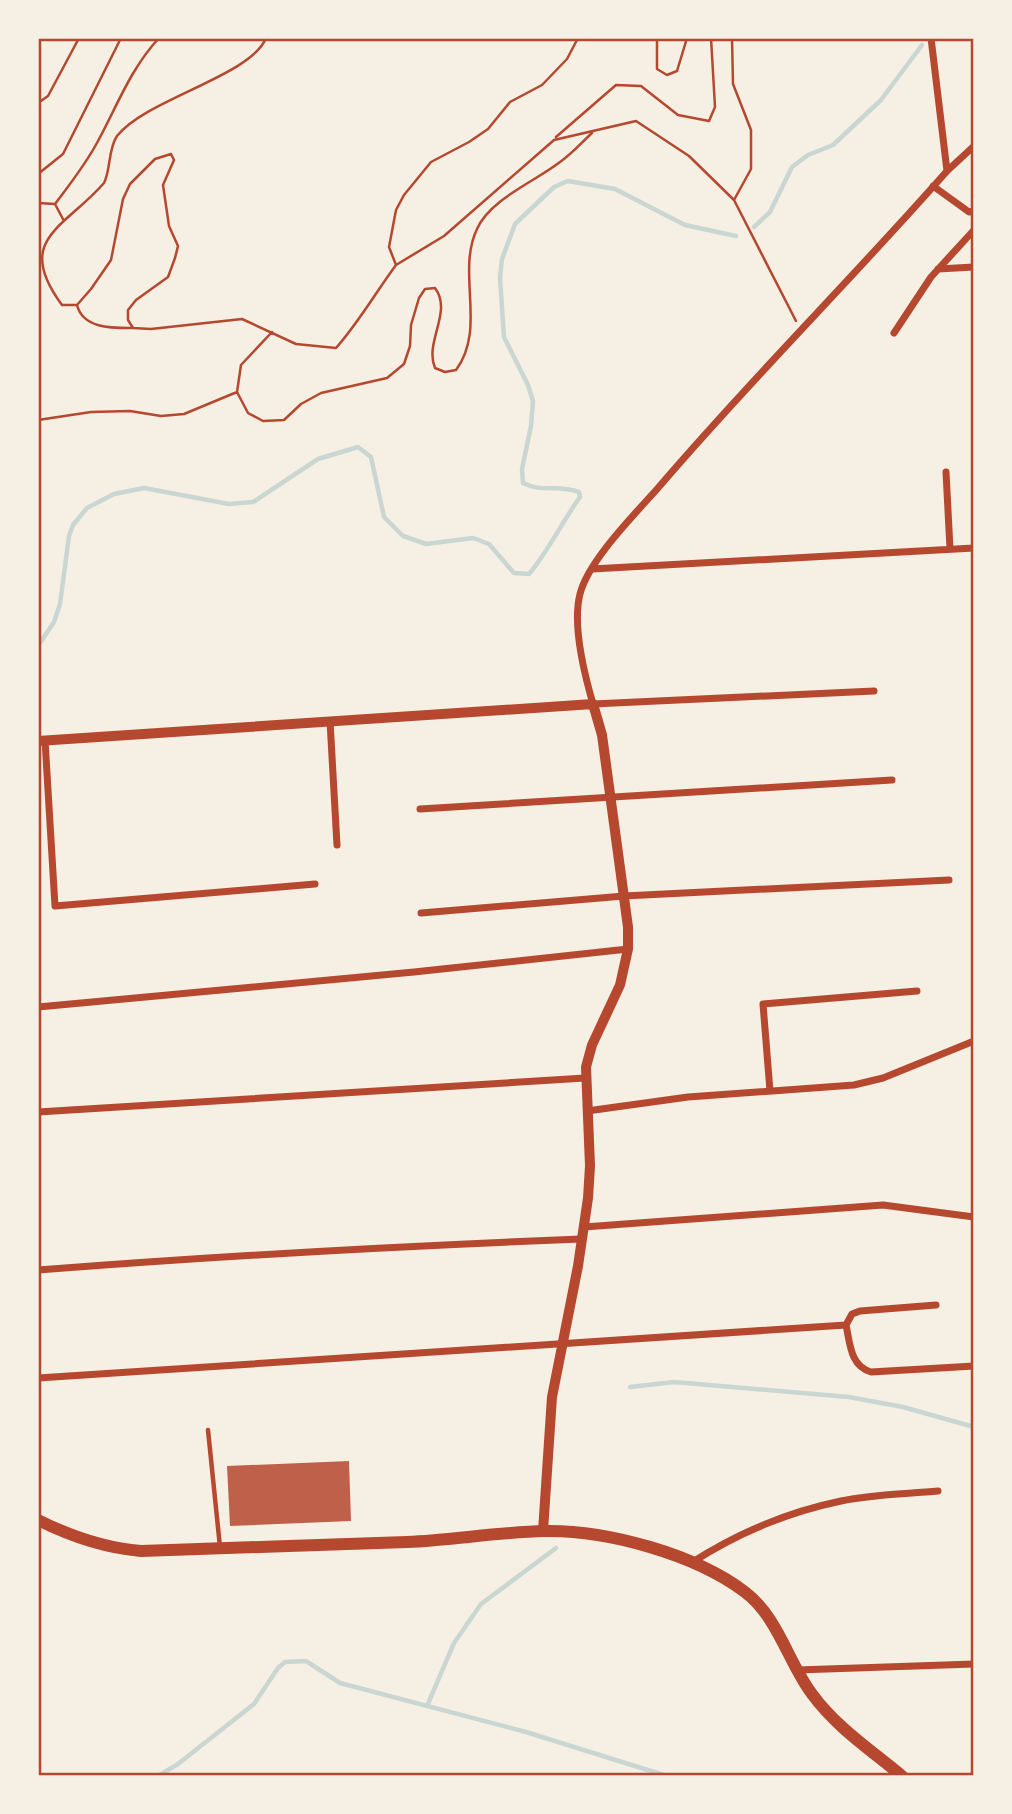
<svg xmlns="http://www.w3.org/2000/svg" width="1012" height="1814" viewBox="0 0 1012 1814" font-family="'Archivo Narrow',sans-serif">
	<rect width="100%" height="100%" fill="#f6efe4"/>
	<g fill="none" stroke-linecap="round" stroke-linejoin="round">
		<!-- stream -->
		<path stroke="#c9d6d2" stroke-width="4.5" d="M754 227 770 212 792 167 808 155 833 145 881 100 922 45
			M38 646 54 622 60 604 69 536 73 525 87 508 114 494 144 488 229 504 253 502 318 459 358 447 371 457 384 517 403 536 426 544 473 538 489 544 514 573 529 574C549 550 562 522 580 497L579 492C559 484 542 493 523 483L522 469 531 426 533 401 528 385 504 337 500 278 502 259 515 224 554 187 568 181 615 189 685 225 736 236
			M630 1387 674 1382 849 1397 903 1407 974 1427
			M427 1706 454 1643 481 1604 556 1548
			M158 1776 178 1764 254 1704 278 1668 285 1662 306 1661 340 1683 526 1732 667 1776"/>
	</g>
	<!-- building -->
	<path fill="#bf614a" d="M349 1461 351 1521 230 1526 227 1466Z"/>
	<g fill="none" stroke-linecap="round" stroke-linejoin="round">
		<!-- path -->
		<path stroke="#b5482f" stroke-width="2.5" d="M266 38C251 76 146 99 117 136 108 149 111 169 104 183 65 228 13 239 62 305H77L91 289 111 260 123 199 130 184 155 159 171 154 174 160 163 185 169 226 178 246 175 258 168 277 136 300 128 310V320L133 328 151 329 242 319 296 344 336 348C359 322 376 292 396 265
			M578 38 567 59 542 85 510 102 488 129 469 142 431 162 404 195 396 210 389 247 396 265 444 236 554 140 636 121 689 156 734 200 796 321
			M657 38V69L667 75 677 71 687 38
			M732 38 733 84 751 130V169L734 200
			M38 103 48 96 79 38
			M556 137 616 85 641 86 678 115 709 121 715 107 711 38
			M38 174 63 154 121 38
			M38 203 55 204 64 221
			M55 204C70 184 86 164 98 141 117 106 131 68 159 38
			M77 305C83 329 113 328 133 328
			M272 332 241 365 237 392 248 413 263 421 284 420 301 404 321 393 387 378 404 364 410 346 411 325 419 298 425 289 435 288C453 312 424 342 435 368L445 372 456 370C487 328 456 273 477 229 490 199 536 181 560 162 572 154 582 142 592 133
			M38 420 91 412 130 411 161 416 184 414 237 392"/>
		<!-- service -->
		<path stroke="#b5482f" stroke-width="4.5" d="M208 1430 220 1547"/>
		<!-- minor -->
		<path stroke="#b5482f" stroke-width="7" d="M931 38 947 171
			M933 186 969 212 974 211
			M938 269 974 267
			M894 333 931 277 974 230
			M946 472 950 549
			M592 569 974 548
			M874 691 593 704C584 673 572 625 580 594 588 561 635 514 658 488 751 379 853 278 947 171L974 146
			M330 721 337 845
			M45 740 55 906 315 884
			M420 809 892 780
			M421 913 624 896 949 880
			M38 1007 414 972 628 949
			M770 1091 763 1004 917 991
			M587 1111 688 1097 854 1085 883 1078 974 1041
			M38 1112 585 1078
			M584 1227 883 1205 974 1217
			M38 1270C219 1256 400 1246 581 1239
			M846 1325 852 1314 860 1311 936 1305
			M38 1378 846 1325C850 1343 850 1366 871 1372L974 1366
			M691 1563C736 1534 788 1512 841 1501 873 1494 906 1494 938 1491
			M797 1670 974 1664"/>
		<!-- tertiary -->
		<path stroke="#b5482f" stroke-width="10" d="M38 741 593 704 602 735 628 927V949L620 985 592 1045 586 1067 590 1166 588 1198 578 1266 552 1397 543 1531"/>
		<!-- secondary -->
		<path stroke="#b5482f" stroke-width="12" d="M38 1520C72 1537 104 1548 141 1551 230 1548 318 1545 407 1542 453 1540 499 1532 545 1531 607 1530 695 1554 745 1592 778 1617 788 1662 812 1694 836 1727 871 1750 902 1776"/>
	</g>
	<!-- border -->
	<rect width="1012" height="1814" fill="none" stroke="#f6efe4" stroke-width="80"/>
	<rect x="40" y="40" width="932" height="1734" fill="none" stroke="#b5482f" stroke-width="2.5"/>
</svg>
